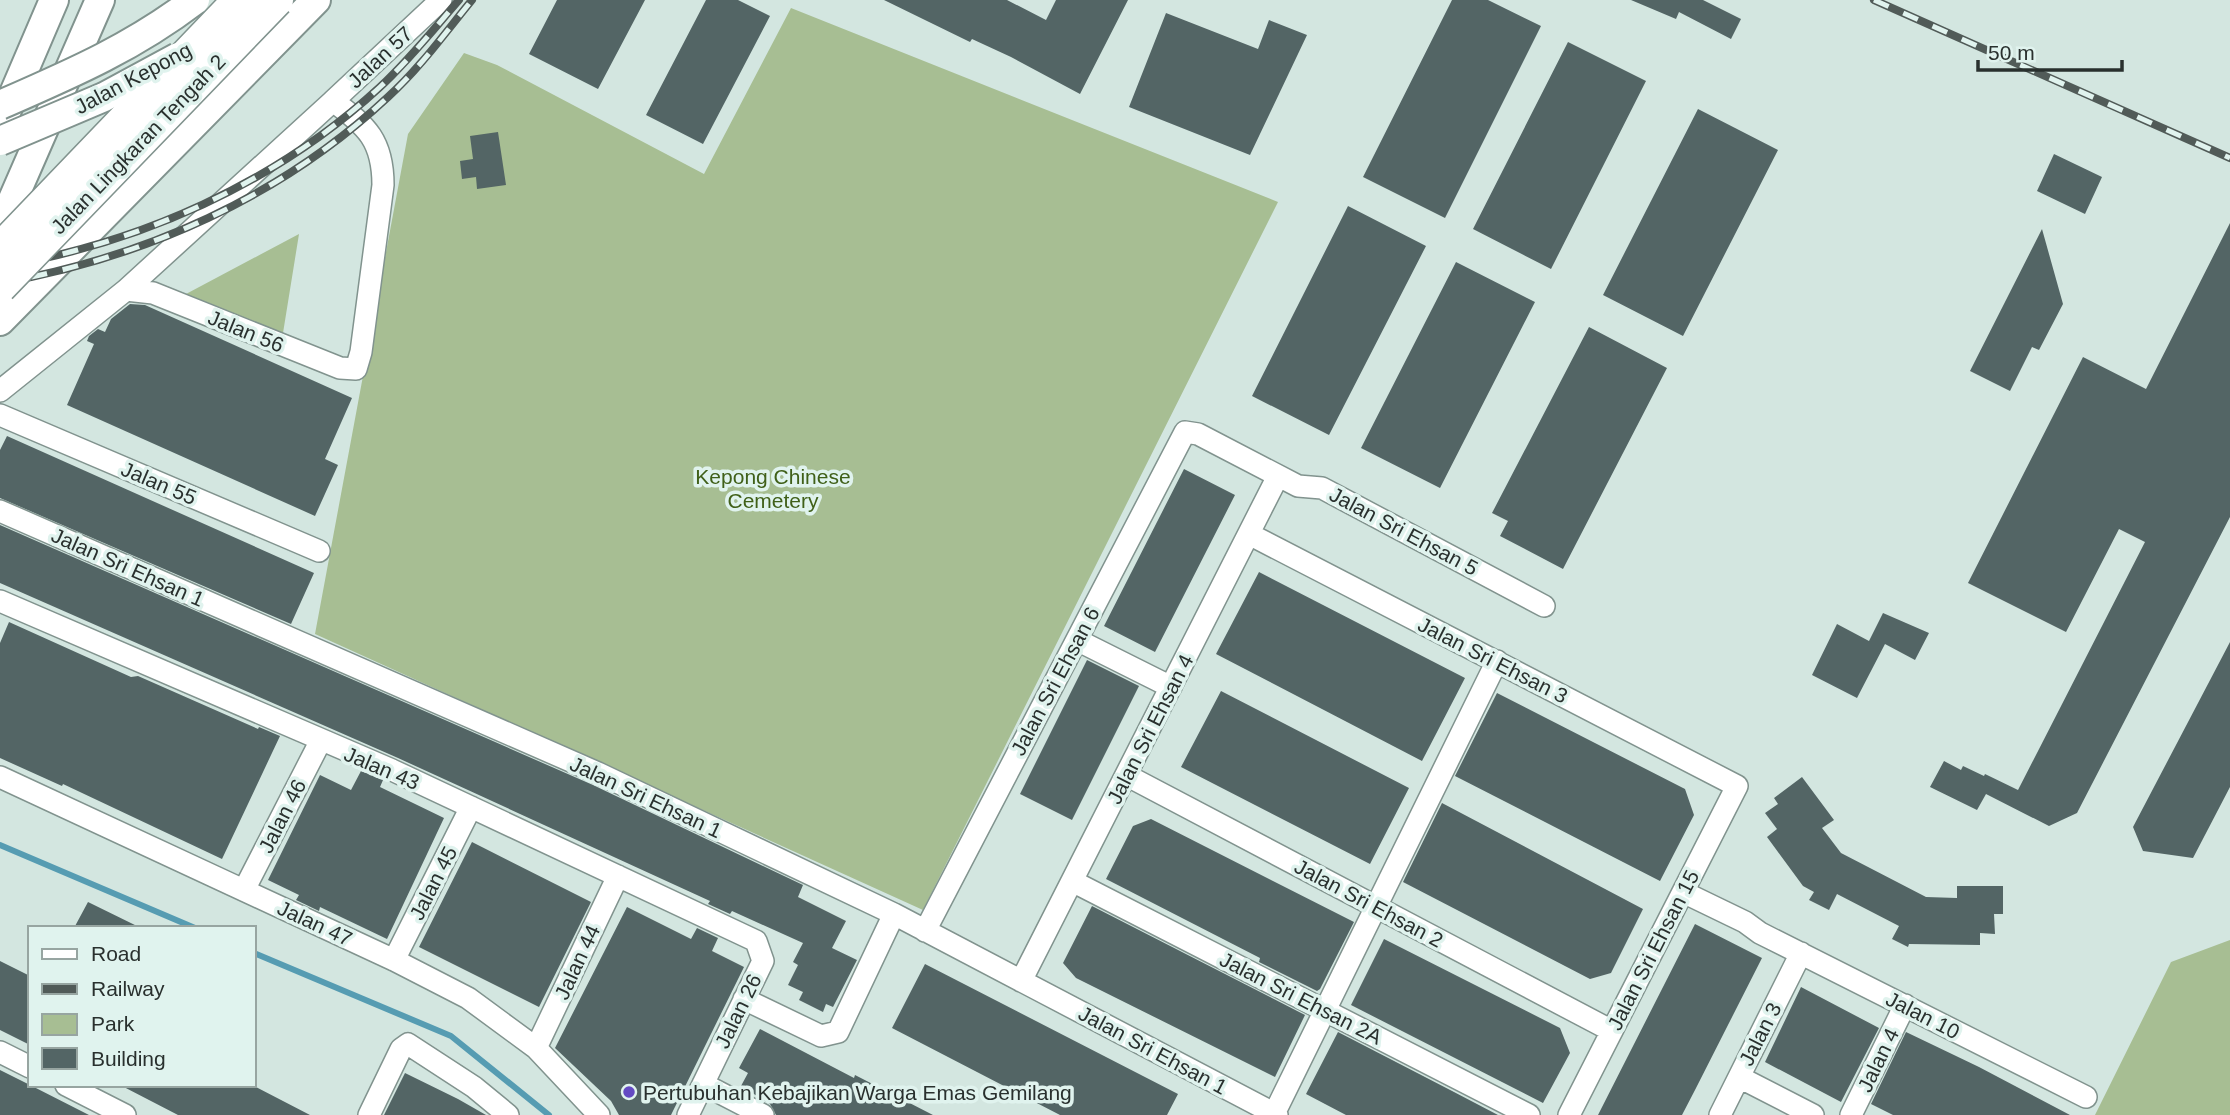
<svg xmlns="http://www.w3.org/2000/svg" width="2230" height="1115" viewBox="0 0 2230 1115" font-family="Arial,sans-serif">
	<rect width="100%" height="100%" fill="#d3e6e0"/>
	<!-- green -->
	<path fill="#a7be93" d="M791 8 1278 202 923 910 315 634 408 134 464 53 497 65 704 174Z
		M299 234 283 333 186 294Z
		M2230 940V1115H2095L2171 962Z"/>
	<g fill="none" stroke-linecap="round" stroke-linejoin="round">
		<!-- stream -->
		<path stroke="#569cb2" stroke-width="6" d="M0 845 195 928
			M254 953 451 1036 549 1115"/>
	</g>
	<!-- building -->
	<path fill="#536565" d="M557 0H645L598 89 529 54Z
		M706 0H738L770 16 703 144 646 115Z
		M884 0H1007L1046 20 1056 0H1128L1080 94 1011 57 972 39 970 42Z
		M1452 0H1488L1541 26 1445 218 1363 177Z
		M1631 0H1703L1741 19 1731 39 1679 12 1676 19Z
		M1166 13 1258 49 1269 20 1307 35 1250 155 1129 107Z
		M1568 42 1646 81 1551 269 1473 229Z
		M1698 109 1778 150 1683 336 1603 295Z
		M498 132 506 185 477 189 476 177 462 179 460 161 473 159 470 136Z
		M2054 154 2102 177 2085 214 2037 191Z
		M1348 206 1426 246 1329 435 1252 396Z
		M2230 223V517L2077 813 2049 826 1986 794 1977 810 1930 787 1944 761 1961 770 1963 766 1984 776 1985 774 2018 790 2145 542 2119 529 2066 632 1968 583 2083 357 2146 389Z
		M2042 229 2063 304 2039 350 2032 347 2010 391 1970 371Z
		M1456 262 1535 302 1440 488 1361 448Z
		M130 304 145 305 352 398 325 459 338 465 315 516 67 405 94 344 87 341 89 336 98 329 105 332 111 319Z
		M1589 327 1667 368 1563 569 1500 536 1508 521 1492 513Z
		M7 436 314 573 291 624 0 498V450Z
		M1184 469 1235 495 1155 652 1104 626Z
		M0 525 593 785 803 885 798 897 846 921 832 948 857 960 833 1007 826 1004 823 1012 799 1000 803 992 788 985 798 965 793 962 803 943 732 911 730 914 708 904 710 901 398 758 0 583Z
		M1259 572 1465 678 1422 761 1216 654Z
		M1883 613 1929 633 1915 660 1885 644 1857 698 1812 675 1837 624 1869 641Z
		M9 622 131 677 138 676 258 729 259 727 280 736 222 859 63 784 62 786 0 758V643Z
		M2230 642V787L2193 858 2143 851 2133 827Z
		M1087 660 1139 686 1072 820 1020 794Z
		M1221 691 1409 788 1370 864 1181 767Z
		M1497 693 1685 789 1694 815 1660 881 1455 776Z
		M361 771 383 780 380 787 444 818 387 939 320 907 319 911 296 900 299 895 268 880 320 775 351 790Z
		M1802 777 1834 820 1822 828 1841 853 1926 897 1957 898V886H2003V914H1994L1995 934 1980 933V945L1909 944 1908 947 1892 939 1899 926 1837 894 1829 910 1809 900 1814 892 1803 886 1767 837 1777 829 1765 813 1778 804 1774 798Z
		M1442 803 1643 909 1611 973 1590 979 1403 882Z
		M1151 819 1354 922 1320 989 1317 991 1259 962 1260 958 1106 879 1133 826Z
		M472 842 591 902 539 1007 419 947Z
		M88 902 141 928H74Z
		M1092 906 1305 1015 1275 1077 1076 978 1063 963Z
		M627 907 691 939 697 928 718 938 712 951 744 967 671 1115H619L611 1101 555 1048Z
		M1695 924 1762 958 1695 1090 1682 1115H1598Z
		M1384 939 1560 1028 1570 1053 1543 1103 1351 1005Z
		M0 961 30 976V1045L0 1030Z
		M925 964 1178 1094 1167 1115H1060L892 1028Z
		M1801 987 1879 1028 1841 1102 1765 1062Z
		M760 1029 854 1078 855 1075 933 1115H776L770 1104 741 1086 748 1073 739 1068Z
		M1338 1032 1454 1092 1498 1115H1346L1325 1104 1306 1094Z
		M1906 1032 1979 1067 2070 1115H1893L1871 1104Z
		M0 1070 30 1085 89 1115H0Z
		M405 1073 458 1099 486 1115H384Z
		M120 1085H252L310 1115H178Z"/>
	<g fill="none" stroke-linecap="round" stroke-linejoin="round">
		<!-- minor casing -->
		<g stroke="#81938e" stroke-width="24">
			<path id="minor" d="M126 290 333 101
				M0 391 126 290 153 293 340 368 356 369 361 352 383 185C383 141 367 126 333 101L441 0
				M0 415 319 551
				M0 511 598 773 894 914 1277 1115
				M1249 534 1737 786 1569 1115
				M0 601 392 770 756 941 763 961 688 1115
				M1077 640 1171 687
				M1126 775 1612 1031
				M0 777 394 960 468 998 536 1048 599 1115
				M1072 881 1529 1115
				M244 890 320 742
				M1683 892 1745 922 1760 933 2086 1097
				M925 931 1185 432 1198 434 1298 486 1322 488 1544 606
				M394 960 471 807
				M1021 981 1278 476
				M744 999 821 1036 838 1032 894 914
				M536 1048 618 876
				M0 1052 30 1067
				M1739 1077 1813 1115
				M703 1084 763 1115
				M66 1085 125 1115
				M1274 1114 1497 661
				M369 1115 401 1049 408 1044 474 1087 508 1115
				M1720 1115 1801 953
				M1851 1115 1905 1005"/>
		</g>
		<!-- major casing -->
		<g stroke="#81938e" stroke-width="32">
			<path id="major" d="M0 126 54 0
				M0 229 100 0
				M0 321 316 0"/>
		</g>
		<!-- minor -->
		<use href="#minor" stroke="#fff" stroke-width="21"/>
		<!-- major -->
		<use href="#major" stroke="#fff" stroke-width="28"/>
		<!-- rail casing -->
		<g stroke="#515b58" stroke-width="8">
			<path id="rail" d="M1874 0 2230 158
				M0 267C140 243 275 184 380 87 409 60 433 30 459 0
				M0 283C144 258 281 197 388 97 420 68 445 33 472 0"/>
		</g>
		<!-- rail -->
		<use href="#rail" stroke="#e0f3ee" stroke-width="5" stroke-dasharray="16" stroke-linecap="butt"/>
		<!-- major-bridge casing -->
		<g stroke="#81938e" stroke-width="32" stroke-linecap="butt">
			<path id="major-bridge" d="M0 105C71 74 132 48 195 0
				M0 141 104 97 178 57"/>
		</g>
		<!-- highway-bridge casing -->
		<g stroke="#81938e" stroke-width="35" stroke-linecap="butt">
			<path id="highway-bridge" d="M0 249 239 0
				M0 287 277 0"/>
		</g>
		<!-- major-bridge -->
		<use href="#major-bridge" stroke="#fff" stroke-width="28"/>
		<!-- highway-bridge -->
		<use href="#highway-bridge" stroke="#fff" stroke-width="32"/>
	</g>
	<!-- markers -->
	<circle fill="#644ac3" stroke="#e0f3ee" stroke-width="2.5" cx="629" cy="1092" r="7"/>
	<g text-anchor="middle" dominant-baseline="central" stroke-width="7" stroke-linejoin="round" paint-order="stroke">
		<!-- street labels -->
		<g font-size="21" fill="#29302e" stroke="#e0f3ee">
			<text transform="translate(380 57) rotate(-43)">Jalan 57</text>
			<text transform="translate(133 78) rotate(-28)">Jalan Kepong</text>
			<text transform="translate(138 144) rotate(-46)">Jalan Lingkaran Tengah 2</text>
			<text transform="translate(246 331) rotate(22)">Jalan 56</text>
			<text transform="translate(159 483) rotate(23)">Jalan 55</text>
			<text transform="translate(1404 531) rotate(28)">Jalan Sri Ehsan 5</text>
			<text transform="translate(128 567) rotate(24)">Jalan Sri Ehsan 1</text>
			<text transform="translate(1493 660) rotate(27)">Jalan Sri Ehsan 3</text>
			<text transform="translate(1055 681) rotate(-62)">Jalan Sri Ehsan 6</text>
			<text transform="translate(1150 729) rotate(-63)">Jalan Sri Ehsan 4</text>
			<text transform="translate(382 768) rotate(23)">Jalan 43</text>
			<text transform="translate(646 797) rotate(25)">Jalan Sri Ehsan 1</text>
			<text transform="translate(282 816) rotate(-63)">Jalan 46</text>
			<text transform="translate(433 883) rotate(-63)">Jalan 45</text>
			<text transform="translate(1369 903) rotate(28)">Jalan Sri Ehsan 2</text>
			<text transform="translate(315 923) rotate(25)">Jalan 47</text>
			<text transform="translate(1653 950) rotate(-63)">Jalan Sri Ehsan 15</text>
			<text transform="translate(577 962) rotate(-65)">Jalan 44</text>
			<text transform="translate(1301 998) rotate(27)">Jalan Sri Ehsan 2A</text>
			<text transform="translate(738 1011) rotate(-64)">Jalan 26</text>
			<text transform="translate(1923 1015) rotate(27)">Jalan 10</text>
			<text transform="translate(1760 1034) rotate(-63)">Jalan 3</text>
			<text transform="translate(1153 1050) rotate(28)">Jalan Sri Ehsan 1</text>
			<text transform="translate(1878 1060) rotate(-64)">Jalan 4</text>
		</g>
		<!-- park labels -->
		<g font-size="21" fill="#406019" stroke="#e0f3ee">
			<text x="773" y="476">Kepong Chinese<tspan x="773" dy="24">Cemetery</tspan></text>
		</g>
		<!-- poi labels -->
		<g font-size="21" fill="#29302e" stroke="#e0f3ee" text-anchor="start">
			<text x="643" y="1092">Pertubuhan Kebajikan Warga Emas Gemilang</text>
		</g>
	</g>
	<!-- legend -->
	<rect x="28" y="926" width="228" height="161" fill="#e0f3ee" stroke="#97a5a1" stroke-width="2"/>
	<rect x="42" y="949" width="35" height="10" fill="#ffffff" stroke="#97a5a1" stroke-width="2"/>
	<text x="91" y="961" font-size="21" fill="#29302e">Road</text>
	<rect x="42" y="984" width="35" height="10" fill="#515b58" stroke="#97a5a1" stroke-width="2"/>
	<text x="91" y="996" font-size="21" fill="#29302e">Railway</text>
	<rect x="42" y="1014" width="35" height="21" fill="#a7be93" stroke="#97a5a1" stroke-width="2"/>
	<text x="91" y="1031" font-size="21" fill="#29302e">Park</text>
	<rect x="42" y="1048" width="35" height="21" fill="#536565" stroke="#97a5a1" stroke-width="2"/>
	<text x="91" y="1066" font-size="21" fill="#29302e">Building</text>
	<!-- scale -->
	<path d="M1978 60v10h144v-10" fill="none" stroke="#29302e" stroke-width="3.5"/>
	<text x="1988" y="60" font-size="21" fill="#29302e" stroke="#e0f3ee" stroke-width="5" paint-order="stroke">50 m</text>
</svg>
